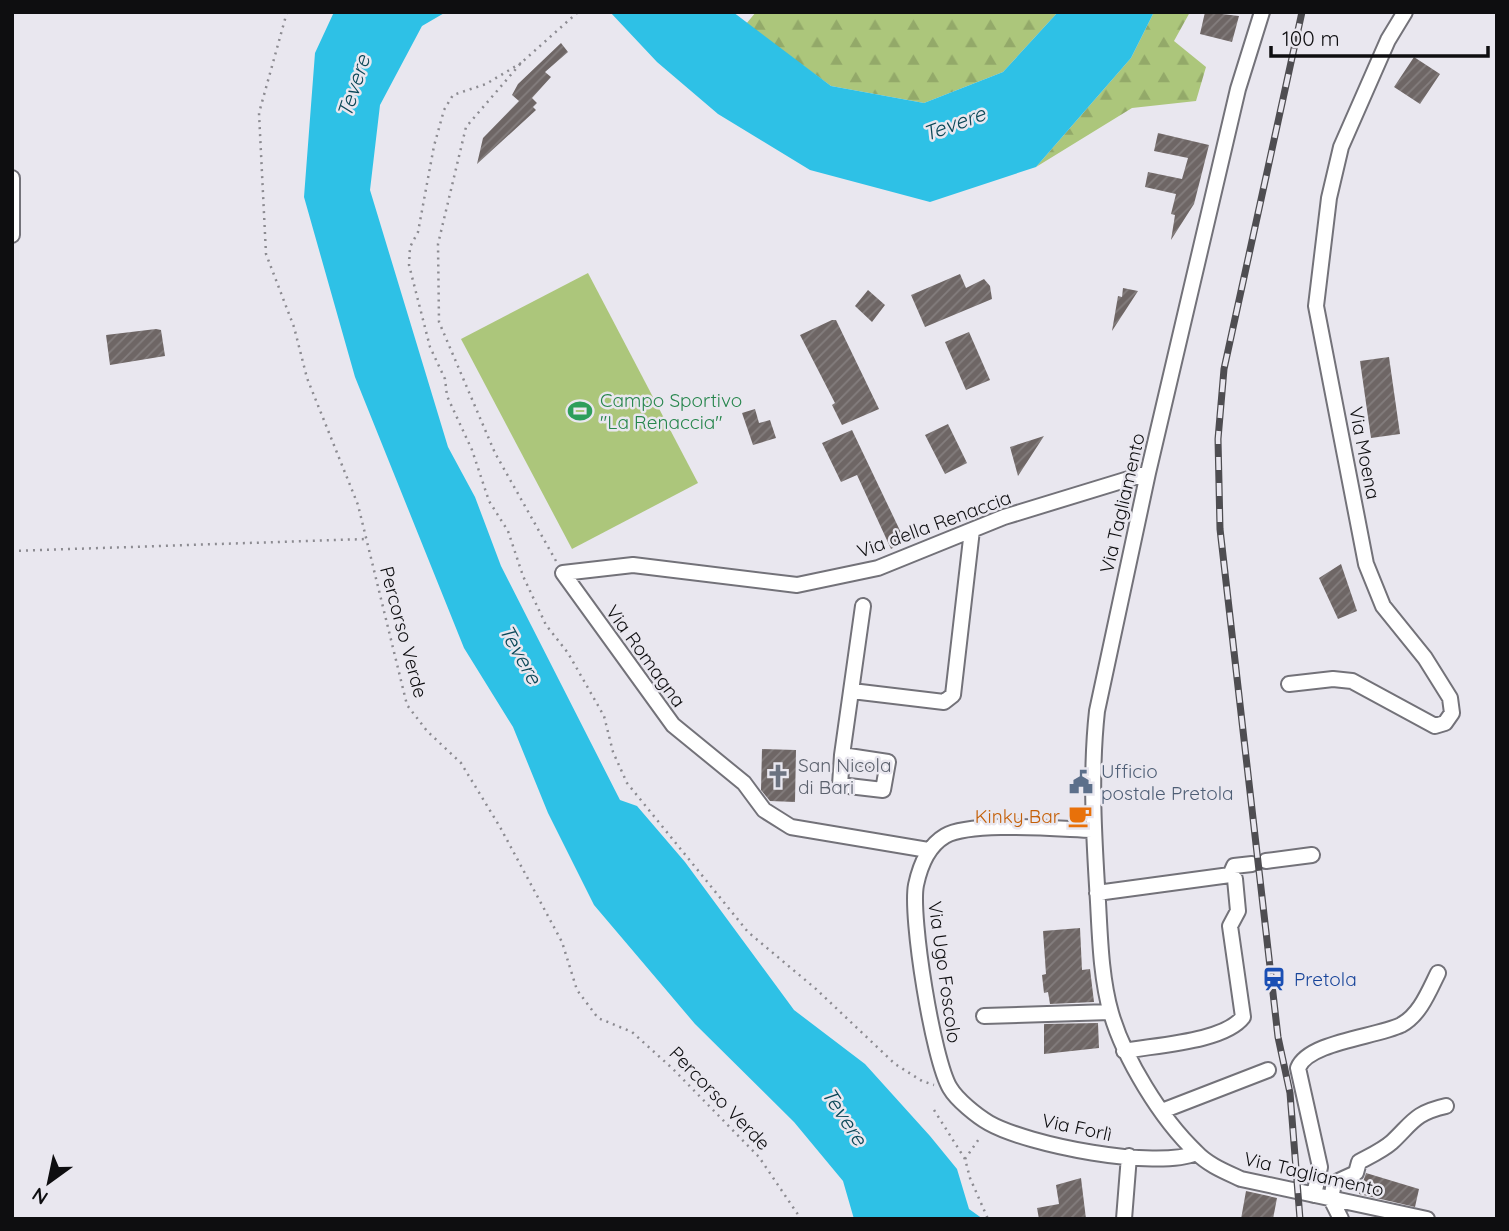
<svg xmlns="http://www.w3.org/2000/svg" width="1509" height="1231" viewBox="0 0 1509 1231" font-family="Quicksand,sans-serif">
	<defs>
		<pattern id="forest-firs" width="22" height="20" patternUnits="userSpaceOnUse" patternTransform="scale(1.75)"><rect width="22" height="20" fill="#acc67b"/><path d="M5 1l3.5 6h-7zM16 11l3.5 6h-7z" fill="#93a969"/></pattern>
		<pattern id="building-hatch" width="6" height="6" patternUnits="userSpaceOnUse" patternTransform="scale(1.75)"><rect width="6" height="6" fill="#6e6665"/><path d="M-1 1l2-2M0 6l6-6M5 7l2-2" fill="none" stroke="#847e7e"/></pattern>
	</defs>
	<rect width="100%" height="100%" fill="#e9e7ef"/>
	<!-- forest -->
	<path fill="url(#forest-firs)" d="M756 12H1058L1003 72 924 103 831 86 746 24Z
		M1154 12H1190L1174 41 1206 67 1196 101 1132 108 1036 167 1131 58Z"/>
	<!-- garden -->
	<path fill="#acc67b" d="M588 273 698 483 572 549 461 339Z"/>
	<!-- water -->
	<path fill="#2ec1e6" d="M334 12H446L422 26 380 105 370 190 448 447 475 497 501 566 620 800 637 806 685 862 794 1010 865 1064 930 1136 957 1169 969 1209 983 1219H854L843 1181 794 1122 695 1024 594 905 548 813 513 727 464 648 355 377 304 197 315 53Z
		M610 12H733L831 86 924 103 1003 72 1058 12H1154L1131 58 1036 167 930 202 810 170 718 114 657 62Z"/>
	<!-- building -->
	<path fill="url(#building-hatch)" d="M1205 12 1239 16 1232 42 1200 34Z
		M561 43 568 52 545 72 551 77 532 98 537 103 533 107 536 110 477 164 483 138 519 101 512 95 518 84Z
		M1414 57 1440 74 1420 104 1394 87Z
		M1158 133 1209 145 1194 204 1171 240 1175 215 1171 214 1176 194 1145 187 1148 172 1182 179 1188 158 1154 151Z
		M960 274 966 288 984 279 990 286 992 299 925 327 911 295Z
		M1123 288 1138 291 1112 331 1118 296 1122 297Z
		M868 290 885 305 872 322 855 306Z
		M832 320H836L879 409 842 425 832 405 835 403 800 335Z
		M156 329 161 330 165 356 110 365 106 335Z
		M969 332 990 380 966 390 945 342Z
		M1389 357 1400 434 1371 438 1360 361Z
		M755 409 759 423 770 420 776 438 753 445 742 413Z
		M948 424 967 463 945 474 925 435Z
		M852 430 905 541 891 549 857 475 841 482 822 443Z
		M1044 436 1018 476 1010 447Z
		M1341 564 1357 611 1338 619 1319 578Z
		M762 749 796 750 795 802 770 801 761 790Z
		M1080 928 1082 970 1090 969 1094 1002 1050 1004 1048 992 1044 993 1042 975 1046 974 1043 931Z
		M1098 1023 1099 1048 1044 1054V1024Z
		M1366 1173 1419 1189 1415 1207 1359 1194Z
		M1081 1178 1086 1219H1039L1037 1208 1059 1204 1056 1185Z
		M1246 1191 1277 1198 1273 1219H1241Z"/>
	<g fill="none" stroke-linecap="round" stroke-linejoin="round">
		<!-- minor casing -->
		<g stroke="#737279" stroke-width="18">
			<path id="minor" d="M1262 12 1238 89 1148 473 1097 711C1090 775 1094 838 1098 902 1100 938 1101 978 1111 1013 1124 1058 1161 1119 1196 1152 1208 1165 1226 1172 1241 1179L1427 1219
				M12 178V235
				M1289 684 1333 679 1352 681 1435 726 1445 723 1452 713 1450 698 1425 658 1383 606 1366 564 1316 306 1329 198 1341 147 1388 40 1405 12
				M852 691 944 702 953 695 972 530
				M842 755 863 606
				M842 755 888 762 883 790 840 785Z
				M1092 830C1059 829 971 821 945 836 928 846 920 866 916 885 910 916 933 1060 950 1088 957 1100 977 1116 989 1123 1028 1145 1156 1170 1196 1153
				M928 850 791 827 764 810 744 783 673 725 563 573 633 565 797 585 878 568 1004 517 1148 473
				M1266 861 1312 855
				M1230 875 1234 866 1252 864
				M1097 893 1230 875 1235 879 1238 911 1230 926 1243 1017C1224 1042 1155 1045 1124 1051
				M984 1016 1110 1012
				M1162 1111 1268 1070
				M1314 1195 1320 1167 1298 1068C1308 1042 1376 1037 1401 1025 1420 1015 1429 991 1438 973
				M1124 1219 1129 1156
				M1341 1219 1331 1199 1334 1183 1356 1173 1359 1162C1370 1156 1383 1150 1392 1142 1413 1122 1415 1113 1446 1106"/>
		</g>
		<!-- path -->
		<path stroke="#8c8b91" stroke-width="2.5" stroke-dasharray="2 5" stroke-linecap="butt" d="M287 12 259 113 266 254 294 327 307 378 358 505 407 705 427 731 461 763 500 827 562 942 577 990 598 1018 632 1032 673 1069 759 1157 801 1219
			M521 63 486 84 453 95 444 110 434 146 418 232 410 247 409 265 430 347 445 379 447 396 472 450 489 501 508 531 523 576 546 625 568 653 604 716 613 752 627 783 748 932 816 989 895 1064 922 1081 934 1085
			M12 551 366 539
			M556 561 495 453 439 322 438 244 466 127 521 63 578 12
			M934 1110 965 1159 970 1178 988 1219
			M965 1159 981 1136"/>
		<!-- minor -->
		<use href="#minor" stroke="#fff" stroke-width="14"/>
		<!-- rail casing -->
		<g stroke="#4e4d51" stroke-width="7">
			<path id="rail" d="M1300 1219 1290 1093 1278 1037 1220 529 1218 439 1224 369 1302 12"/>
		</g>
		<!-- rail -->
		<use href="#rail" stroke="#e9e7ef" stroke-width="4.5" stroke-dasharray="13" stroke-linecap="butt"/>
	</g>
	<!-- icons -->
	<defs>
		<g id="stadium-bare" transform="scale(1.89)"><path d="M0-5a6.5 5 0 1 0 0 10a6.5 5 0 1 0 0-10ZM-3.5-1.8h7v3.6h-7Z" fill="#2e9e5b" stroke="#e9e7ef" stroke-width="2.5" paint-order="stroke"/></g>
		<g id="church-bare" transform="scale(1.89)"><path d="M-1.2-6h2.4v3.5h3.3v2.4h-3.3V6h-2.4V-.1h-3.3v-2.4h3.3Z" fill="#6b7280" stroke="#e9e7ef" stroke-width="2.5" paint-order="stroke"/></g>
		<g id="civic-bare" transform="scale(1.89)"><path d="M-.6-6.5H3V-4.5H.6V-3L4-1V1h2V6H-6V1h2V-1L-.6-3ZM-1.2 2.5V6h2.4V2.5Z" fill="#5c6f8a" stroke="#e9e7ef" stroke-width="2.5" paint-order="stroke"/></g>
		<g id="cafe-bare" transform="scale(1.89)"><path d="M-5.5-4.5H6V0H3Q3 3.5 0 3.5H-2.5Q-5.5 3.5-5.5 0ZM3-3.2v2h1.7v-2ZM-6 4.5H4V6H-6Z" fill="#e8710a" stroke="#e9e7ef" stroke-width="2.5" paint-order="stroke"/></g>
		<g id="station-bare" transform="scale(1.89)"><path d="M-3-6H3Q5-6 5-4V2Q5 4 3 4L4.5 6H3L1.5 4h-3L-3 6H-4.5L-3 4Q-5 4-5 2V-4Q-5-6-3-6ZM-3.5-4v3h7v-3ZM-3.5 1v1.5H-2V1ZM2 1v1.5H3.5V1Z" fill="#1a4fb4" stroke="#e9e7ef" stroke-width="2.5" paint-order="stroke"/></g>
	</defs>
	<g fill-rule="evenodd">
		<use href="#stadium-bare" x="580" y="411"/>
		<use href="#church-bare" x="778" y="776"/>
		<use href="#civic-bare" x="1081" y="782"/>
		<use href="#cafe-bare" x="1080" y="816"/>
		<use href="#station-bare" x="1274" y="979"/>
	</g>
	<g text-anchor="middle" dominant-baseline="central" stroke-width="5" stroke-linejoin="round" paint-order="stroke">
		<!-- leisure labels -->
		<g font-size="19" fill="#27864d" stroke="#e9e7ef" text-anchor="start">
			<text x="600" y="400">Campo Sportivo<tspan x="600" dy="22">"La Renaccia"</tspan></text>
		</g>
		<!-- street labels -->
		<g font-size="19" fill="#0e0e10" stroke="#e9e7ef">
			<text transform="translate(1365 453) rotate(79)">Via Moena</text>
			<text transform="translate(1122 503) rotate(-77)">Via Tagliamento</text>
			<text transform="translate(934 524) rotate(-20)">Via della Renaccia</text>
			<text transform="translate(404 632) rotate(75)">Percorso Verde</text>
			<text transform="translate(646 656) rotate(54)">Via Romagna</text>
			<text transform="translate(945 972) rotate(82)">Via Ugo Foscolo</text>
			<text transform="translate(720 1098) rotate(46)">Percorso Verde</text>
			<text transform="translate(1077 1127) rotate(12)">Via Forlì</text>
			<text transform="translate(1314 1174) rotate(13)">Via Tagliamento</text>
		</g>
		<!-- worship labels -->
		<g font-size="19" fill="#5b616d" stroke="#e9e7ef" text-anchor="start">
			<text x="798" y="765">San Nicola<tspan x="798" dy="22">di Bari</tspan></text>
		</g>
		<!-- service labels -->
		<g font-size="19" fill="#4e5e75" stroke="#e9e7ef" text-anchor="start">
			<text x="1101" y="771">Ufficio<tspan x="1101" dy="22">postale Pretola</tspan></text>
		</g>
		<!-- food labels -->
		<g font-size="19" fill="#c56008" stroke="#e9e7ef" text-anchor="end">
			<text x="1060" y="816">Kinky Bar</text>
		</g>
		<!-- transit labels -->
		<g font-size="19" fill="#164399" stroke="#e9e7ef" text-anchor="start">
			<text x="1294" y="979">Pretola</text>
		</g>
		<!-- water labels -->
		<g font-size="21" font-style="italic" fill="#0b4858" stroke="#e9e7ef">
			<text transform="translate(353 86) rotate(-72)">Tevere</text>
			<text transform="translate(954 123) rotate(-20)">Tevere</text>
			<text transform="translate(521 654) rotate(61)">Tevere</text>
			<text transform="translate(845 1116) rotate(57)">Tevere</text>
		</g>
	</g>
	<!-- border -->
	<rect width="1509" height="1231" fill="none" stroke="#0e0e10" stroke-width="28"/>
	<!-- north arrow -->
	<g transform="translate(49 1182) rotate(213)" stroke="#e9e7ef" stroke-width="5" paint-order="stroke">
	<path d="M0-5L12 26L0 18L-12 26Z" fill="#0e0e10"/>
	<text y="-10" font-size="19" font-weight="bold" text-anchor="middle" fill="#0e0e10">N</text>
	</g>
	<!-- scale -->
	<path d="M1271 46v10h217v-10" fill="none" stroke="#0e0e10" stroke-width="3.5"/>
	<text x="1282" y="46" font-size="21" fill="#0e0e10" stroke="#e9e7ef" stroke-width="5" paint-order="stroke">100 m</text>
</svg>
